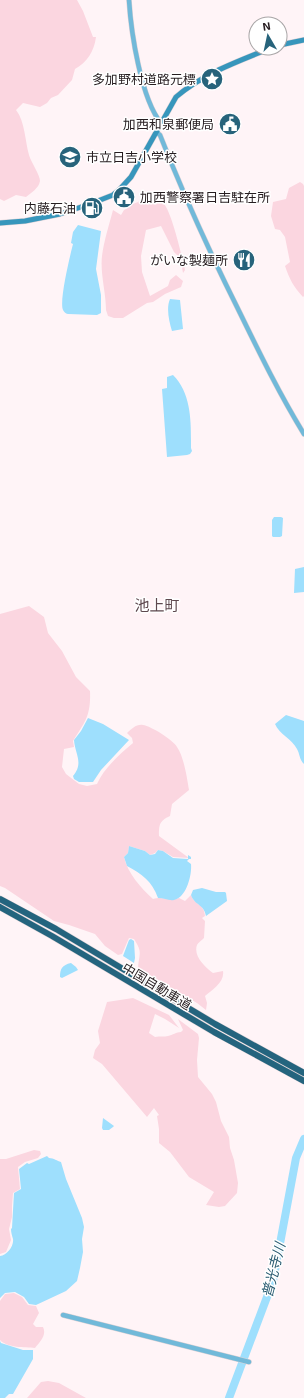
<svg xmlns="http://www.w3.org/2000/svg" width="304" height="1398" viewBox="0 0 304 1398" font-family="'Exo 2','Noto Sans JP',sans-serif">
	<rect width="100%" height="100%" fill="#fff4f7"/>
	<!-- green -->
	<path fill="#fbd6e0" d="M0 0H77L83 11 93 37H96C94 52 87 62 75 69L72 80 58 95 51 98 47 103 40 107 23 103 16 110C25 121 25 141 29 155 31 162 40 175 40 181 39 188 31 193 26 197L16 195 4 201 0 199Z
		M300 182 303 184 304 186V296L303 297C293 286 290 280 285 266L290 262 285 237 280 230 275 229 271 216 273 202 286 199 289 188Z
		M148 195C154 198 159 198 164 204 172 213 182 257 185 270L183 273 181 262 179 261V257L174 252 161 226 146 230 141 256 142 272 150 296 168 286 170 280 176 275 183 281 181 287 165 294 153 302 147 303 123 318H114L108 316 106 310C106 292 100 274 102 256 104 241 109 225 113 210L121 215 124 210 128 208 130 205 138 202Z
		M29 606 44 617 48 633 62 651 76 677 90 691C91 716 85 722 73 741L74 747 64 749 62 767 66 774 79 784 87 786 97 784C104 768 120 754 133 743L132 738 127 733C132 729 136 724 143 725 151 726 173 740 177 747 184 757 187 778 189 790L172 804 170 816C159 821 159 825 159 836L189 858 173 857 163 851 158 850 155 853 150 855 145 851 129 846 128 853 124 857C128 874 141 888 153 899 163 896 170 901 179 898L185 901 191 895C194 905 204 903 205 916L202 918 205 921 204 938C202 940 198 943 197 945 193 956 205 967 213 973L223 971C225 982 212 990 205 996L207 1003 206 1010 197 1003 138 968C139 953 143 953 134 939L129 938 122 954 118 955 105 946 95 934 69 925 54 921 5 888 0 886V614Z
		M133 998 169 1015 179 1028 165 1019 155 1014 149 1033 155 1037C160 1036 164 1037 168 1036 173 1035 176 1032 181 1032L183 1030 178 1019 198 1034 199 1038 197 1060 198 1077 212 1094 216 1102 221 1121 229 1137 230 1148 234 1160 238 1183 237 1193 225 1206 219 1207 206 1205 214 1192 189 1177 170 1152 159 1143V1129L157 1116 159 1115 154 1108 147 1117 102 1064 93 1058 95 1050 100 1043 98 1031 107 1002Z
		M34 1150 40 1151 41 1154 38 1158 25 1162 18 1167 20 1189 13 1193 12 1206V1217L9 1229 11 1240 6 1252 0 1254V1159H6Z
		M14 1293 22 1297 28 1305 36 1306 39 1313 33 1324 36 1327H43C47 1335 40 1342 35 1348 25 1347 7 1348 0 1340V1301L5 1294Z
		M48 1381 59 1383 86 1398H27L41 1382Z"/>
	<!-- water -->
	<path fill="#9edffd" d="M78 225 101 231 96 269 101 295V313L97 315 68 314C65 313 65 313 63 310 59 301 70 256 73 244L71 243 73 232Z
		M170 299 180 300 183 329 172 331C169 321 166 308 170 299Z
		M173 375C192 394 191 423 191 448L192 451 190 454 187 455 167 457 162 389 167 388V377Z
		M274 517H281L283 518 282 536 280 537H273L272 536V520Z
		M304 567V592L294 593 295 569Z
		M286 715 304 721V764C299 759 300 754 297 749 292 739 279 734 275 724Z
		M88 718 103 724 129 740 101 770 93 782H79L74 779 73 776C84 763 75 754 74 740L81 731Z
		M129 846 145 851 150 855 155 854 158 850 163 851 173 858 188 859V855L191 857V859H189L187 861 191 864C192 874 187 897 174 900 169 901 164 898 158 898 152 881 142 874 127 866L124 857 128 853Z
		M202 888 216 892H225L226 893 227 901 206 916C204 904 194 905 191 895L193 890Z
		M131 939 134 941 135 958 134 963 123 956 129 940Z
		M71 963 76 967 78 970 62 978 60 977C60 969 62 965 71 963Z
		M103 1118 114 1126 113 1127 109 1130H103L102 1128Z
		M47 1156 49 1158C54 1158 57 1161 61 1162L66 1179 82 1218 84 1227 82 1239 83 1252 80 1268 77 1281 66 1291 36 1305 29 1304 24 1297 15 1292 5 1293 0 1298V1256C7 1255 14 1246 13 1239 12 1236 11 1232 11 1229L12 1228 14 1193 21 1189 19 1169 27 1163 29 1164Z
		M0 1341 1 1343 23 1350H33V1359L13 1394H9L5 1398H0Z"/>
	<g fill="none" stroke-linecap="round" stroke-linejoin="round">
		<!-- river -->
		<path stroke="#9edffd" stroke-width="8" d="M229 1398 273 1281 296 1158 304 1139"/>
		<!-- tertiary casing -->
		<g stroke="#dcd2d5" stroke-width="5.5">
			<path id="tertiary" d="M129 0C131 32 141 99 161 123
				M156 132 160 135C184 196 211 255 240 313 260 354 280 395 304 434
				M63 1315 249 1362"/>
		</g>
		<!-- secondary casing -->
		<g stroke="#dcd2d5" stroke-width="6">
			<path id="secondary" d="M280 45 304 40
				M0 223 25 221 60 214 90 204 113 195 120 189 131 177 176 97C202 74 239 61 271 48"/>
		</g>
		<!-- motorway casing -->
		<g stroke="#dcd2d5" stroke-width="7">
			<path id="motorway" d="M0 899 56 929 215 1024 304 1073
				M0 907 52 936 214 1032 304 1081"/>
		</g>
		<!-- tertiary -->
		<use href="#tertiary" stroke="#71b9d9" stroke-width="4.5"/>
		<!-- secondary -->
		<use href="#secondary" stroke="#3796bc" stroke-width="5"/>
		<!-- motorway -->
		<use href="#motorway" stroke="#24647e" stroke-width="6"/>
	</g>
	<!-- icons -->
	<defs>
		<g id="sight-disc" transform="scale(1.15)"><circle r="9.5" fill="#27637b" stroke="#fff"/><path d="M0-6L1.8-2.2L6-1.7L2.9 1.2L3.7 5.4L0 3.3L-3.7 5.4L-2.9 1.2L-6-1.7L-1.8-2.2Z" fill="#fff"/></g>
		<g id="civic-disc" transform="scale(1.15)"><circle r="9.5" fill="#27637b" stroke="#fff"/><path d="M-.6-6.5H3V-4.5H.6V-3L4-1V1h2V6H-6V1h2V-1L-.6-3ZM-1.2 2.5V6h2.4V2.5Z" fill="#fff"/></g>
		<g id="school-disc" transform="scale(1.15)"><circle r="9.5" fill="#27637b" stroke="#fff"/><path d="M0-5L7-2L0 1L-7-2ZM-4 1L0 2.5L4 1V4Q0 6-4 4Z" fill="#fff"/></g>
		<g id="fuel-disc" transform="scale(1.15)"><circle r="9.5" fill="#27637b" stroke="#fff"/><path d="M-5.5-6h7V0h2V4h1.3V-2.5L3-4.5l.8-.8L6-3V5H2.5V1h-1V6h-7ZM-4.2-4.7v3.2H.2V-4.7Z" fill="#fff"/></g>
		<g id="restaurant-disc" transform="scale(1.15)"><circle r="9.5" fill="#27637b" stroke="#fff"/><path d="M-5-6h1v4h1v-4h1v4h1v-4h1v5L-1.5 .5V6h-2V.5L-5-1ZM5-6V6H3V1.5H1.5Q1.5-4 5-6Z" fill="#fff"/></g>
	</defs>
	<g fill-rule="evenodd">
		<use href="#sight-disc" x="212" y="79"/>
		<use href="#civic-disc" x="230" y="124"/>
		<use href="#school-disc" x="70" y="157"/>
		<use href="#civic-disc" x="124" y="197"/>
		<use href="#fuel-disc" x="92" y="208"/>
		<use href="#restaurant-disc" x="244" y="260"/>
	</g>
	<g text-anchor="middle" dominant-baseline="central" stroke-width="3" stroke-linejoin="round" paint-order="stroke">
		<!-- poi labels -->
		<g font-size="13" fill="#261d20" stroke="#fff" text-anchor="end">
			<text x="196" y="79">多加野村道路元標</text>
			<text x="214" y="124">加西和泉郵便局</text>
			<text x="86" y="157" text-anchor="start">市立日吉小学校</text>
			<text x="140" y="197" text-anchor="start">加西警察署日吉駐在所</text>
			<text x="76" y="208">内藤石油</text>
			<text x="228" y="260">がいな製麺所</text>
		</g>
		<!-- street labels -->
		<g font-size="13" fill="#261d20" stroke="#fff">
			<text transform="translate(157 986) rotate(31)">中国自動車道</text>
		</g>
		<!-- water labels -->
		<g font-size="14" font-style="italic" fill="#295b71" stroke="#fff">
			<text transform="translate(273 1270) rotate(-76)">普光寺川</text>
		</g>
		<!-- quarter labels -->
		<g font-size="15" fill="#5e494f" stroke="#fff">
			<text x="157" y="605">池上町</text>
		</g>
	</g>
	<!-- north arrow -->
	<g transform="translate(268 36) rotate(351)"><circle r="19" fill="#ffffff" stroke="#a8a5a6"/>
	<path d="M0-3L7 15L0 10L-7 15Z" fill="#27637b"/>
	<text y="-6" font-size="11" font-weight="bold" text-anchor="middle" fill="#261d20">N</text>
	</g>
</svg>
